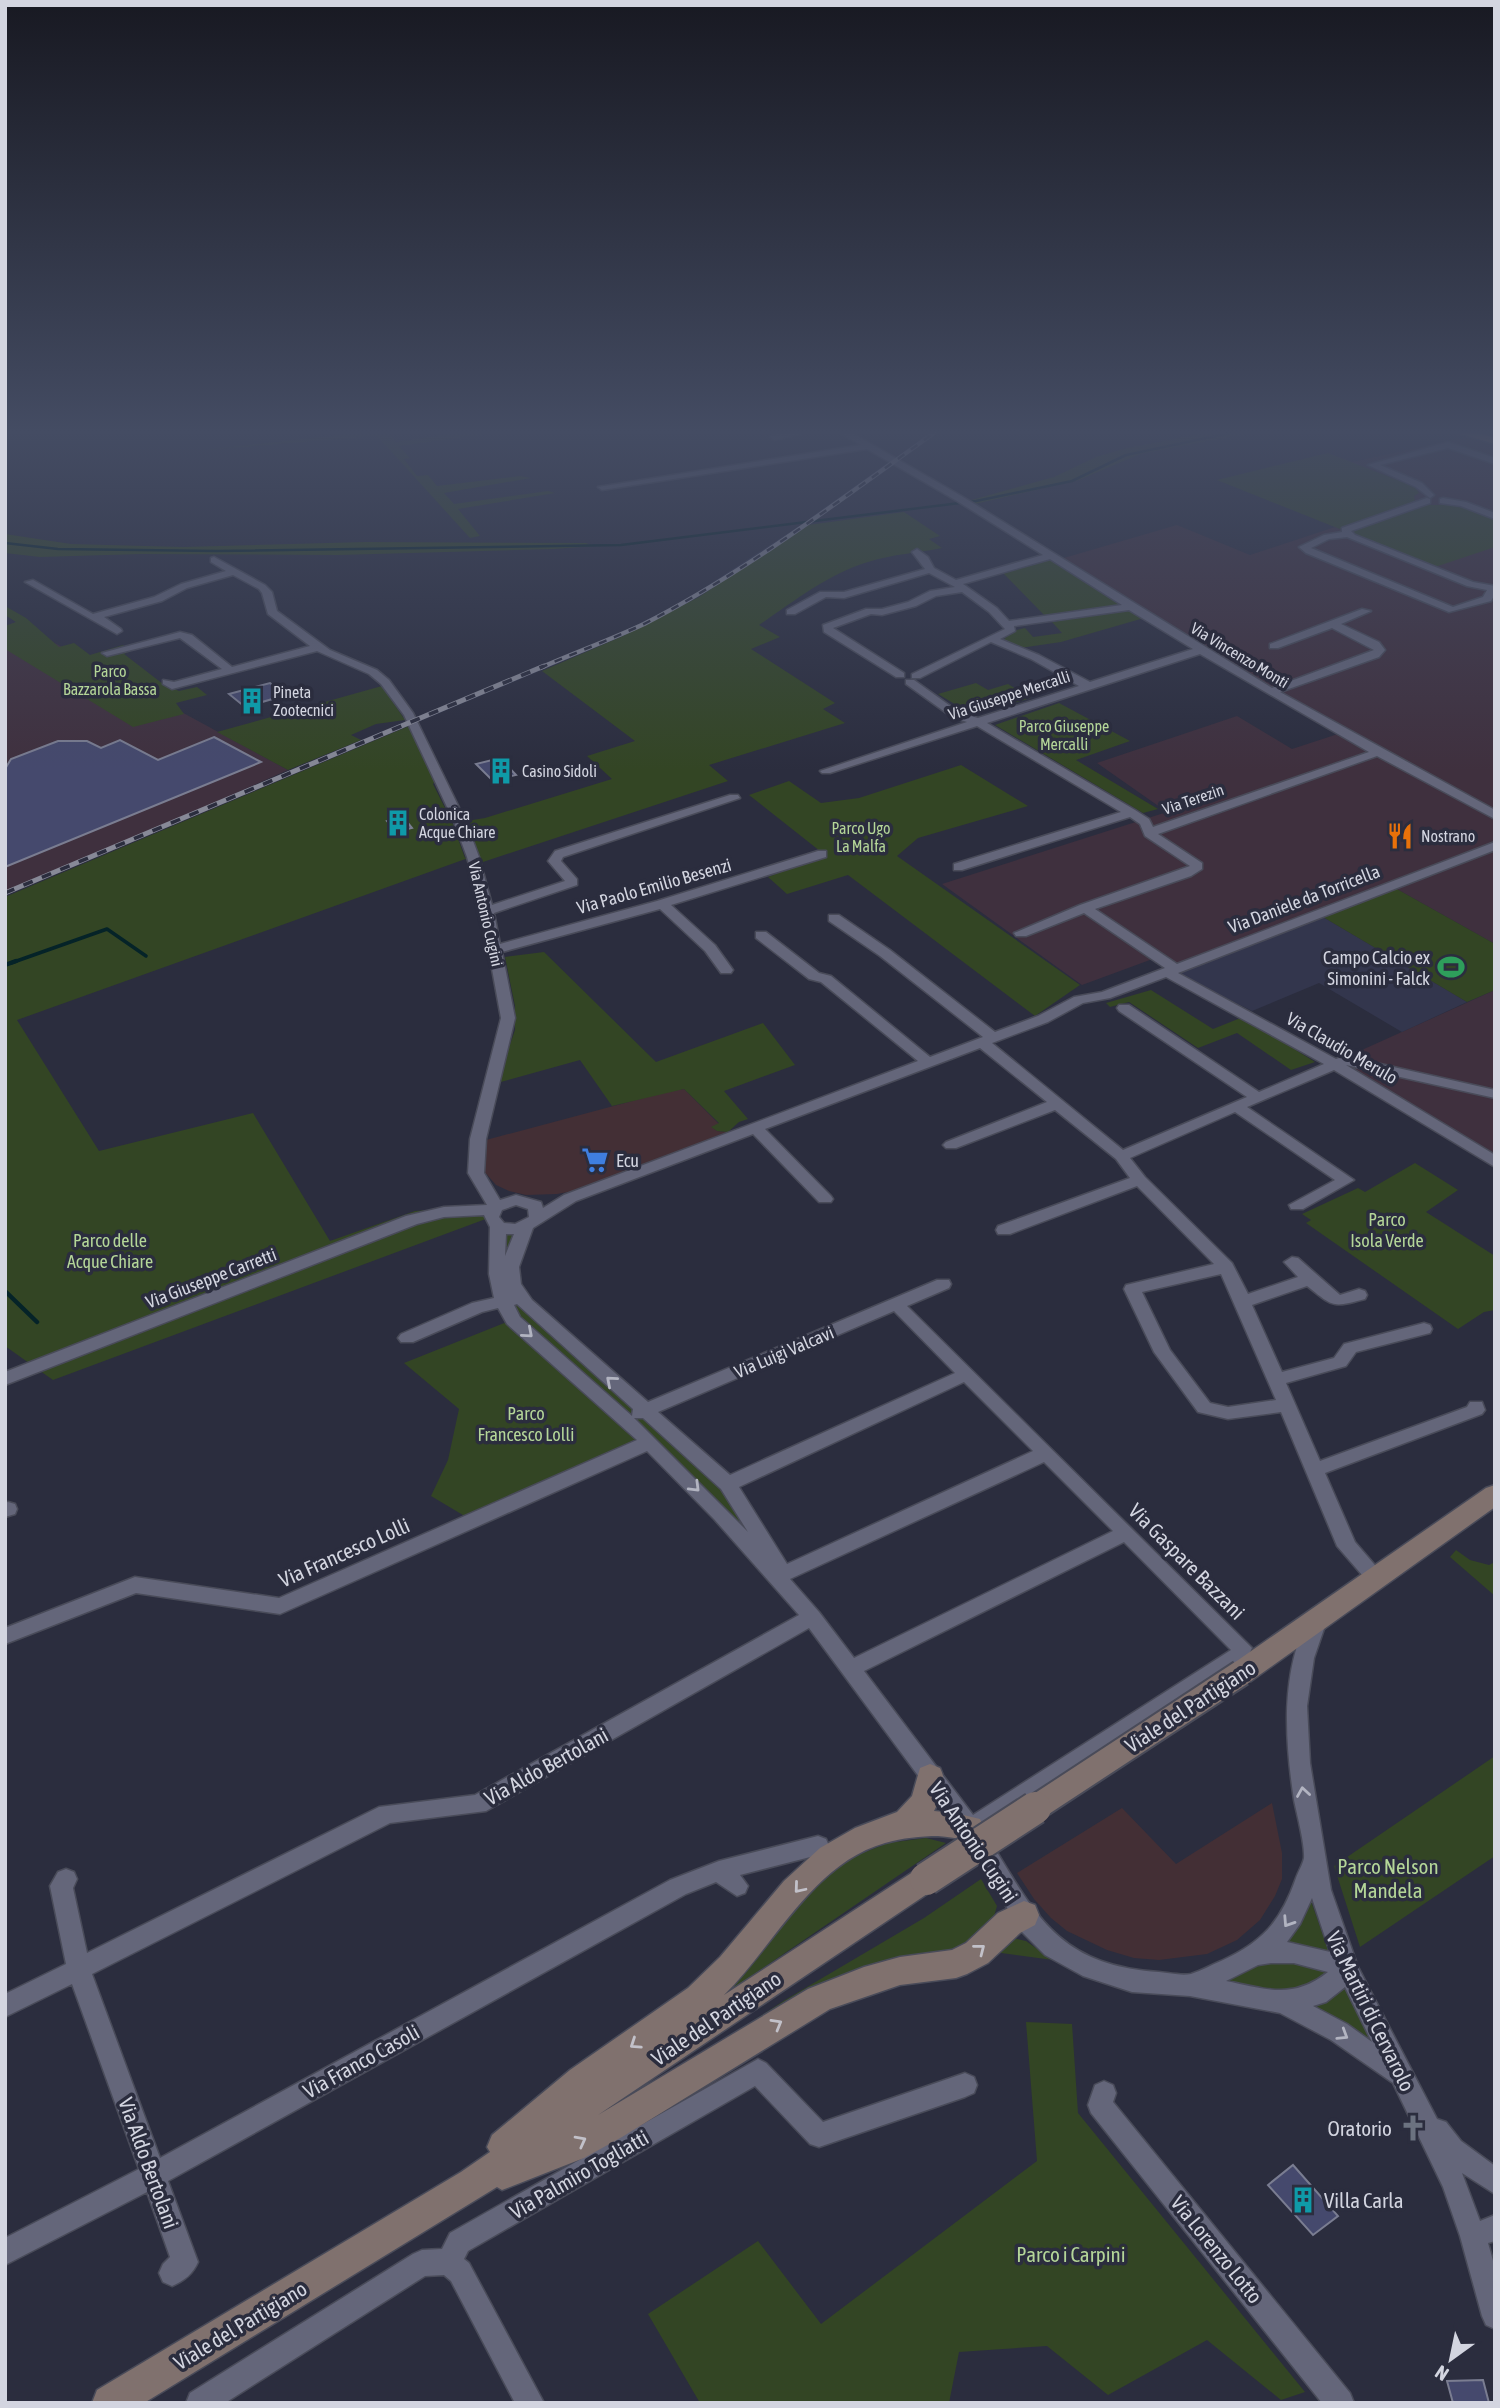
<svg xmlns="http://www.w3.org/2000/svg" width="1500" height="2408" viewBox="0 0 1500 2408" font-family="'Asap Condensed',sans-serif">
	<rect width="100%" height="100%" fill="#2b2d3e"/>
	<!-- commercial -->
	<path fill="#432f35" d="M684 1089 719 1124 712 1127 717 1131 728 1132 573 1191 557 1194 526 1195 509 1191 496 1185 482 1169 486 1140 666 1092Z
		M1272 1803 1282 1853V1879L1275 1896 1260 1920 1237 1940 1207 1954 1159 1960 1134 1958 1107 1950 1067 1931 1051 1918 1034 1899 1017 1873 1122 1808 1176 1864Z"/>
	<!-- industrial -->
	<path fill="#3f303e" d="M1467 437 1495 443V944L1395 888 1180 971 1158 957 1082 985 942 884 1167 812 1097 763 1237 716 1292 749 1341 733 1057 560 1177 525 1250 555 1335 527 1225 480 1328 453 1352 462Z
		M16 622 288 770 5 895V626Z
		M1495 990V1162L1333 1063Z"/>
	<!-- built -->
	<path fill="#33364d" d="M890 461 898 465 890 467 817 519 810 518Z
		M799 526 806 527 720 584 623 636 418 722 417 719 619 634 684 601Z
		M1323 917 1467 1002 1402 1032 1319 983 1252 1011 1176 973Z"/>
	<!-- green -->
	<path fill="#334524" d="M358 433H389L396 442 456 433H492L399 446 410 458 404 459 417 476 428 475 437 486 520 476 531 478 444 493 454 504 548 491 555 493 458 509 480 536 470 538 379 438 374 436 204 450Z
		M1205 433H1250L1140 454 1079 480 975 504 968 501 1054 477 1096 457 1123 449Z
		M1328 453 1415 487 1419 493 1414 496 1415 502 1427 505H1456L1495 520V547L1435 567 1217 480Z
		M904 512 940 536 929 539 942 548C918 553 893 554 868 562 828 574 793 602 759 625L780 637 751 649 835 703 823 709 845 723 709 765 728 781 477 864 460 822 485 818 612 779 587 756 635 741 542 671 623 636 699 597 808 525Z
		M5 534 71 544 183 547 365 542 586 543 594 546 554 549 338 555 141 554 40 557 5 553Z
		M1049 559 1052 560 1123 605 1045 616 1003 573Z
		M5 606 26 618 59 647 74 643 90 655 123 645 131 651 124 654 163 684 179 691 197 687 207 695 176 703 184 714 133 727 5 649V626L16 622 5 615Z
		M1130 609 1144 618 1061 642 1020 648 1003 640 1013 631 1025 628 1033 637 1062 633 1052 622Z
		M976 683 988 690 1008 684 1031 698 973 715 938 694Z
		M382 686 405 720 376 724 351 735 361 740 288 770 217 732Z
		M1059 703 1130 741 1076 760 1158 809 1143 813 995 725Z
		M409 726 435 781 433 784 452 822 465 858 471 857 17 1020 99 1151 253 1113 330 1241 415 1211 472 1207 491 1217 53 1380 5 1346V897Z
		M961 765 1028 806 918 838 897 856 1080 985 1035 1016 848 875 787 894 768 877 825 855 749 795 789 781 821 803 859 798Z
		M1395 888 1495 944V990L1467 1002 1323 917Z
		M544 952 656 1062 763 1023 795 1065 724 1091 748 1119 739 1122 728 1132 717 1131 711 1127 719 1123 684 1089 612 1106 580 1060 497 1083 515 1030V1006L505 957Z
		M1151 990 1213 1029 1243 1017 1315 1062 1291 1070 1237 1033 1198 1048 1129 1002 1110 1007 1106 1003Z
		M1415 1163 1458 1190 1426 1212 1495 1256V1310L1484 1312 1458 1329 1306 1223 1311 1220 1302 1214 1358 1188 1365 1192Z
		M498 1226 518 1229 512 1256 516 1291 728 1484 775 1561 650 1443 473 1521 431 1496 448 1460 459 1409 404 1363 512 1320Z
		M1456 1550 1470 1560 1489 1565 1495 1562V1596L1450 1557Z
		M1495 1756V1856L1360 1947 1334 1866Z
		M926 1838 946 1843 763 1968 580 2099 840 1862 888 1843Z
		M981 1879 997 1906 993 1920 967 1949 897 1965 602 2119 785 2000 924 1918Z
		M1311 1901 1330 1955 1315 1949 1284 1942 1292 1937Z
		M1013 1938 1026 1941 1053 1960 994 1952Z
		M1282 1958 1328 1970 1330 1976 1307 1992 1253 1988 1224 1979 1267 1960Z
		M1343 1984 1376 2048 1308 2007 1324 2003Z
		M1026 2022 1072 2024 1078 2113 1305 2392 1281 2400 1207 2340 1108 2395 1047 2346 959 2352 949 2403H700L648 2314 758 2241 821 2324 1037 2161Z"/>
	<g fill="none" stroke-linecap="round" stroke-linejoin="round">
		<!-- stream-far2 -->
		<path stroke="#052328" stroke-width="2.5" d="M5 543 58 549 217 551 621 545 976 501 1072 481 1126 455 1230 433"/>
		<!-- stream-far1 -->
		<path stroke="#052328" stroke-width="3.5" d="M11 963 107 929 146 956"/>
		<!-- stream -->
		<path stroke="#052328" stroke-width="4.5" d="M5 965 16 961
			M5 1291 37 1322"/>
	</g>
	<!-- building -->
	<path fill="#45496d" stroke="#7a7d91" stroke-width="2" d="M270 683 286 695 245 707 229 694Z
		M214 737 261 762 5 867V769L11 759 58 741H87L101 748 120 740 158 760Z
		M500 758 516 775 492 780 476 764Z
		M403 817 412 828 396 832 387 821Z
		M1293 2165 1338 2216 1313 2235 1268 2185Z
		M1483 2380 1489 2403H1453L1447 2381Z"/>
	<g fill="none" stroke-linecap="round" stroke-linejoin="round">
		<!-- street casing -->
		<g stroke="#494b59" stroke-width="3">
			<path id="street" d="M780 433H803L774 440 770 437Z
				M841 433H852L963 497 1272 688 1374 650 1332 628 1278 648H1270V644L1362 609 1371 611 1341 624 1379 642 1385 650 1379 657 1280 692 1495 810V819L1377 756 1158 834 1202 863V869L1191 876 1095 909 1177 964 1495 842V850L1178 973 1336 1059 1345 1056 1495 1090V1098L1346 1065 1495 1155V1167L1334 1070 1247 1107 1354 1180 1303 1209H1291L1289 1205 1335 1180 1235 1112 1130 1158 1145 1177 1232 1263 1248 1294 1298 1277 1284 1262 1292 1257 1298 1258 1340 1295 1359 1289 1365 1291 1367 1295 1365 1299C1331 1308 1334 1307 1307 1286L1252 1305 1282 1372 1334 1358 1344 1344 1424 1323 1430 1325 1432 1329 1430 1333 1356 1352 1346 1366 1286 1383 1320 1461 1467 1407 1470 1402H1482L1485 1410 1482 1414 1325 1473 1355 1542 1386 1578 1383 1583 1376 1585 1369 1583 1337 1546 1281 1412 1228 1419 1198 1412 1154 1352 1124 1289 1126 1285 1214 1264 1137 1186 1010 1234H998L996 1230 998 1226 1130 1178 1116 1159 1055 1110 956 1148H946L943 1145 946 1142 1047 1102 980 1048 765 1129 831 1196 833 1199 831 1202H819L753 1134 576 1201 533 1228 519 1267 521 1284 532 1300 648 1402 937 1280H949L951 1284 949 1288 907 1306 1252 1648 1245 1662 984 1831C1034 1911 1054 1965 1159 1972 1169 1973 1182 1976 1191 1974 1201 1971 1211 1965 1221 1961 1263 1942 1281 1921 1296 1878 1298 1872 1303 1864 1304 1858 1305 1844 1297 1815 1294 1800 1285 1741 1280 1673 1309 1617L1316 1615 1323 1617 1326 1623 1314 1658 1307 1706 1310 1763 1331 1890 1358 1967 1437 2119 1446 2122 1461 2141 1495 2166V2194L1462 2173 1480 2221 1495 2215V2241L1488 2243 1495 2268V2329L1486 2325 1482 2316 1460 2236 1443 2187 1393 2083 1331 2040 1280 2013 1190 1996 1132 1992 1083 1976 1045 1955 1022 1932 962 1835 809 1628 486 1811 390 1823 92 1974 160 2158 670 1880 719 1861 818 1836 826 1839 829 1846 826 1853 740 1875 748 1886 745 1893 737 1896 716 1882 686 1894 168 2181 198 2262C193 2274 184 2281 172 2286L163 2282 159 2273 163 2264 170 2257 147 2192 5 2265V2238L139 2169 72 1984 5 2017V1994L66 1964 50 1886 58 1872 66 1869 74 1872 77 1879 73 1888 87 1953 379 1807 475 1795 799 1615 714 1519 647 1451 280 1614 136 1593 5 1644V1628L135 1577 279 1598 637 1440 507 1324 498 1308 482 1312 413 1342H401L398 1338 401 1334 472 1303 494 1298 489 1274 490 1227 484 1215 444 1217 417 1224 5 1385V1372L406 1216 444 1207 487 1205 468 1173 470 1139 501 1018 481 909 467 857 454 822 404 715 381 684 369 674 317 651 172 689 163 684V680L174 682 222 669 180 638 107 656 102 653 180 632 192 635 232 667 310 646 268 614 262 593 259 589 233 575 187 588 162 601 104 617 121 629 122 631 117 634 25 582 33 580 93 614 154 597 181 584 226 571 211 562V558L214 557 265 585 272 592 277 611 330 650 377 670 389 680 413 713 466 822 479 857 492 905 565 881 548 861 555 851 730 795H738L740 798 563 857 561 861 577 879V885L494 913 500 944 657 901 818 851H826V857L671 905 715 945 733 970 731 973H721L705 951 660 909 502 952 515 1018 486 1139 484 1173 500 1200 516 1195 541 1202 543 1208 564 1195 918 1061 821 982 809 979 756 938V932H766L819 973 831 976 930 1057 983 1037 880 956 829 921V915H839L890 950 995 1032 1038 1016 1074 997 1102 992 1165 968 1084 913 1026 936H1016L1014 933 1080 905 1190 866 1145 836 1140 824 1130 817 962 870H954V864L1121 812 977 726 830 773H822L820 771 967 722 952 717 906 684V680H914L960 713 978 718 1079 686 1031 659 991 642 920 678H912V674L1005 629 989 612 962 592 936 596 916 606 882 615 871 614 833 628 904 673V677H896L824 632 823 625 866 609H882L908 602 930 591 955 587 929 573 844 598 826 597 795 614H787V610L820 592H844L925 569 912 552 917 549 928 557 934 568 956 580 1043 555 957 501 867 449 602 490 598 487 861 445ZM1050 559 1122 605 1009 621 997 608 963 584ZM1129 610 1193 649 1090 682 1039 655 1000 639 1015 631 1014 626ZM1200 654 1369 752 1153 827 1149 819 1135 810 987 723ZM1166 977 1324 1064 1259 1092 1129 1005H1119L1117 1008 1119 1011 1247 1097 1123 1150 992 1043 1048 1022 1083 1003 1110 998ZM516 1205 528 1209 529 1217 515 1224 504 1223 499 1217 502 1210ZM506 1234H514L505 1256ZM1221 1274 1276 1400 1228 1407 1210 1403 1170 1350 1142 1292ZM517 1304 633 1409 632 1416 520 1317 514 1305ZM894 1311 955 1373 730 1475 658 1412ZM964 1382 1033 1451 787 1564 739 1487ZM634 1418H643L721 1489 748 1532ZM1044 1462 1113 1531 854 1658 819 1612 790 1579ZM1124 1542 1231 1650 973 1815 864 1671ZM1312 1898 1330 1952 1287 1942 1300 1924ZM1271 1963H1294L1328 1972C1293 2000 1266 1989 1226 1981L1258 1965ZM1345 1987 1372 2042 1347 2024 1313 2006 1326 2002Z
				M1448 442 1495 458V464L1448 448 1380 465 1422 483 1434 495 1430 498 1416 487 1368 465Z
				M1427 498 1430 499V503L1351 531 1355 535 1473 582 1495 586V594L1491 601 1449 612 1306 553 1299 547 1324 535 1342 532V528ZM1347 537 1467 586 1487 590 1483 597 1453 607 1311 548 1329 539Z
				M1443 498 1466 502 1495 513V519L1461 506 1440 503V499Z
				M8 1502 15 1504 17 1509 15 1514 5 1517V1503Z
				M758 2059 766 2063 823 2122 965 2073 974 2077 977 2085 974 2093 965 2097 819 2147 810 2144 755 2086 468 2251 464 2259 469 2263 544 2403H515L451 2281 444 2275 425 2276 225 2403H186L190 2393 413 2254 422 2250 442 2249 450 2233Z
				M1104 2081 1113 2085 1116 2093 1113 2102 1350 2393 1354 2403H1322L1091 2113 1088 2105 1095 2085Z"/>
		</g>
		<!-- secondary casing -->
		<g stroke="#494b59" stroke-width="3">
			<path id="secondary" d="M1495 1485V1507L1251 1681 1241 1684 1231 1681 1228 1673 1231 1665 1486 1488Z
				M930 1764 940 1768C948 1783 941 1797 934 1811L955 1813 980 1819 984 1828 980 1837C966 1842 953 1837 938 1836 920 1836 903 1838 885 1843 813 1863 774 1946 724 1995L916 1870 926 1866 936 1870 941 1879 936 1888 598 2115 808 1989 864 1967 900 1957 952 1950 966 1943 998 1913 1024 1901 1035 1905 1039 1915 1035 1925 1020 1933 988 1963 967 1974 956 1978 900 1985 830 2009 622 2137 584 2158 502 2190 497 2187 144 2403H92L97 2390 461 2172 490 2152 487 2147 492 2135 570 2070 688 1988 720 1957 784 1881 820 1848 855 1828 897 1812 912 1796 920 1768Z"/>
		</g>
		<!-- primary casing -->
		<g stroke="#494b59" stroke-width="3">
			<path id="primary" d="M1458 433H1478L1495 438V444Z"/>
		</g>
		<!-- street -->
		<use href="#street" fill="#64667a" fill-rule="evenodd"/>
		<!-- secondary -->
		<use href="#secondary" fill="#80716e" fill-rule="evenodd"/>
		<!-- primary -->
		<use href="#primary" fill="#9c7d61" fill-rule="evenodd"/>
		<!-- rail-far1 casing -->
		<g stroke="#878997" stroke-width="4.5">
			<path id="rail-far1" d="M540 668C574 653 610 640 644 624 747 571 840 500 934 433"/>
		</g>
		<!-- rail casing -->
		<g stroke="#878997" stroke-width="5">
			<path id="rail" d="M5 893 544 666"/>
		</g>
		<!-- rail-far1 -->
		<use href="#rail-far1" stroke="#2b2d3e" stroke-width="2.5" stroke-dasharray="8" stroke-linecap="butt"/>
		<!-- rail -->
		<use href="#rail" stroke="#2b2d3e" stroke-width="3.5" stroke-dasharray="10" stroke-linecap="butt"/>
		<!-- secondary-bridge-far1 casing -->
		<g stroke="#494b59" stroke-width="29" stroke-linecap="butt">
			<path id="secondary-bridge-far1" d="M1032 1810 1241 1673"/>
		</g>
		<!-- secondary-bridge casing -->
		<g stroke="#494b59" stroke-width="36" stroke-linecap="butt">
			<path id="secondary-bridge" d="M926 1879 1035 1808"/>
		</g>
		<!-- secondary-bridge-far1 -->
		<use href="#secondary-bridge-far1" stroke="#80716e" stroke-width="25"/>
		<!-- secondary-bridge -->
		<use href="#secondary-bridge" stroke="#80716e" stroke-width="32"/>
	</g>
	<!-- one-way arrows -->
	<defs><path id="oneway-chevron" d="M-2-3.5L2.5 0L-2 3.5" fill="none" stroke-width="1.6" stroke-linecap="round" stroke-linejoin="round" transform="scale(1.75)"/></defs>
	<g stroke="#b2b4c1">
		<use href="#oneway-chevron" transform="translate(528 1333) rotate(41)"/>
		<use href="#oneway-chevron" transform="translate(611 1381) rotate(-139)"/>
		<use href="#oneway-chevron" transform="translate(695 1487) rotate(45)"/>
		<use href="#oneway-chevron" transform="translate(1303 1792) rotate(-99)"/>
		<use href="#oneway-chevron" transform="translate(1288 1922) rotate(123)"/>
		<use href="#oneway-chevron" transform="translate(1343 2035) rotate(32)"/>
	</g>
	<g stroke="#c2c1c9">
		<use href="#oneway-chevron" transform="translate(799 1888) rotate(130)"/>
		<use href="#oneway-chevron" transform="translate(980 1949) rotate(-38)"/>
		<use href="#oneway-chevron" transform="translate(777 2024) rotate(-30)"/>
		<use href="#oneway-chevron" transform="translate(635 2044) rotate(146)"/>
		<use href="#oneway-chevron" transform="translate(581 2141) rotate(-28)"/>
	</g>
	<!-- sky -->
	<linearGradient id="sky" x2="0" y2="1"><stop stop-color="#181922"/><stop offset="0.56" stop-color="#444c63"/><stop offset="1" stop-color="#444c63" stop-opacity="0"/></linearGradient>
	<rect width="1500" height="771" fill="url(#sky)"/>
	<!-- icons -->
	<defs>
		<g id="building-bare" transform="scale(2.1)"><path d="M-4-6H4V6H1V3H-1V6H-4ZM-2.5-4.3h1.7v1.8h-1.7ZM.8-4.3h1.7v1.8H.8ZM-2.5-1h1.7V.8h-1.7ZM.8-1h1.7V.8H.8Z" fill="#0f9aa8" stroke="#2b2d3e" stroke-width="2.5" paint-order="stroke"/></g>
		<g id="restaurant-bare" transform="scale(2.1)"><path d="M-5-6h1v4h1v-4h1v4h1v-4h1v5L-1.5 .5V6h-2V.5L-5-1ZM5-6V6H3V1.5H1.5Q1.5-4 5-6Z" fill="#e8710a" stroke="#2b2d3e" stroke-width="2.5" paint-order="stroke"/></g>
		<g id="stadium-bare" transform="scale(2.1)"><path d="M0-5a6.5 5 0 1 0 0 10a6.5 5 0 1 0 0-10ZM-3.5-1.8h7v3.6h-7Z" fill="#2e9e5b" stroke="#2b2d3e" stroke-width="2.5" paint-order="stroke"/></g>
		<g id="supermarket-bare" transform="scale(2.1)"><path d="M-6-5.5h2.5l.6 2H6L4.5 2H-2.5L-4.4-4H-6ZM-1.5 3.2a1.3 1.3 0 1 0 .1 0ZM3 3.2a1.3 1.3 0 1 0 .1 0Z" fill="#3f7fe0" stroke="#2b2d3e" stroke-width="2.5" paint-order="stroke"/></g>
		<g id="church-bare" transform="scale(2.1)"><path d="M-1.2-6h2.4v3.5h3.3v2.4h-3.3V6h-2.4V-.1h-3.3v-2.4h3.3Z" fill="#6b7280" stroke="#2b2d3e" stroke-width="2.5" paint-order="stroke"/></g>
	</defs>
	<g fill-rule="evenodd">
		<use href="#building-bare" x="252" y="701"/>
		<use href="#building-bare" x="501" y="771"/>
		<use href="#building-bare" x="398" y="823"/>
		<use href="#restaurant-bare" x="1400" y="836"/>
		<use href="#stadium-bare" x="1451" y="967"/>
		<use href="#supermarket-bare" x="595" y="1160"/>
		<use href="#church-bare" x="1413" y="2128"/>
		<use href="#building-bare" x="1303" y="2200"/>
	</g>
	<g text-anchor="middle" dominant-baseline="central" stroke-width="7" stroke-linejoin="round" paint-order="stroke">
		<!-- far-street labels -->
		<g font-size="16" fill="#d3d5e0" stroke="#2b2d3e">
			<text transform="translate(1240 655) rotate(31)">Via Vincenzo Monti</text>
			<text transform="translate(1009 695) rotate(-18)">Via Giuseppe Mercalli</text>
			<text transform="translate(1193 799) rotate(-19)">Via Terezin</text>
			<text transform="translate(486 914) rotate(77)">Via Antonio Cugini</text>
		</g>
		<!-- far-park labels -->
		<g font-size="16" fill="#b4d698" stroke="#2b2d3e">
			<text x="110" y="671">Parco<tspan x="110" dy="18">Bazzarola Bassa</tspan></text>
			<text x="1064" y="726">Parco Giuseppe<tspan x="1064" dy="18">Mercalli</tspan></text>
			<text x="861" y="828">Parco Ugo<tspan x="861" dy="18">La Malfa</tspan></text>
		</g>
		<!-- far-poi labels -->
		<g font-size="16" fill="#d3d5e0" stroke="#2b2d3e" text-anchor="start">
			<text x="273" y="692">Pineta<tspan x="273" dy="18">Zootecnici</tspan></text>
			<text x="522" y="771">Casino Sidoli</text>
			<text x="419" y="814">Colonica<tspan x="419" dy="18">Acque Chiare</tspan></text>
			<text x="1421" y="836">Nostrano</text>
		</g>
		<!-- street labels -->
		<g font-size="18" fill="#d3d5e0" stroke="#2b2d3e">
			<text transform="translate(654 886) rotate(-16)">Via Paolo Emilio Besenzi</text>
			<text transform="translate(1304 899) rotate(-21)">Via Daniele da Torricella</text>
			<text transform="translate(1342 1048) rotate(30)">Via Claudio Merulo</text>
			<text transform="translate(211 1278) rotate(-21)">Via Giuseppe Carretti</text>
			<text transform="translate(784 1352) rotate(-23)">Via Luigi Valcavi</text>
		</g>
		<!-- poi labels -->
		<g font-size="18" fill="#d3d5e0" stroke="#2b2d3e" text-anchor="end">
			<text x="1430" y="957">Campo Calcio ex<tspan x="1430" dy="21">Simonini - Falck</tspan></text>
			<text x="616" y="1160" text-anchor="start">Ecu</text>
		</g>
		<!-- park labels -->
		<g font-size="18" fill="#b4d698" stroke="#2b2d3e">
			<text x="1387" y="1219">Parco<tspan x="1387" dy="21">Isola Verde</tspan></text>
			<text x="110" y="1240">Parco delle<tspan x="110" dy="21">Acque Chiare</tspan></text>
			<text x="526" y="1413">Parco<tspan x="526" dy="21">Francesco Lolli</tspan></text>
		</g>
		<!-- near-street labels -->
		<g font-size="21" fill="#d3d5e0" stroke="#2b2d3e">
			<text transform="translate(344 1552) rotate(-24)">Via Francesco Lolli</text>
			<text transform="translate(1187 1561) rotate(45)">Via Gaspare Bazzani</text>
			<text transform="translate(1190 1706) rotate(-33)">Viale del Partigiano</text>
			<text transform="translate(546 1766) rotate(-29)">Via Aldo Bertolani</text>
			<text transform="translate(974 1842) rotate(56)">Via Antonio Cugini</text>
			<text transform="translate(1371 2011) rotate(64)">Via Martiri di Cervarolo</text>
			<text transform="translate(716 2018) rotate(-34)">Viale del Partigiano</text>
			<text transform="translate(361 2061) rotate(-29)">Via Franco Casoli</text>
			<text transform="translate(149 2163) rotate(70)">Via Aldo Bertolani</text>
			<text transform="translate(579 2174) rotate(-30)">Via Palmiro Togliatti</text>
			<text transform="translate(1217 2249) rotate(51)">Via Lorenzo Lotto</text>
			<text transform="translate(240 2325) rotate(-31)">Viale del Partigiano</text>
		</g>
		<!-- near-park labels -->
		<g font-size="21" fill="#b4d698" stroke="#2b2d3e">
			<text x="1388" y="1866">Parco Nelson<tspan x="1388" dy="24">Mandela</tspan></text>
			<text x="1071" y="2254">Parco i Carpini</text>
		</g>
		<!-- near-poi labels -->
		<g font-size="21" fill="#d3d5e0" stroke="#2b2d3e" text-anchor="end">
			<text x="1392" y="2128">Oratorio</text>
			<text x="1324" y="2200" text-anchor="start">Villa Carla</text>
		</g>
	</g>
	<!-- border -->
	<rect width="1500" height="2408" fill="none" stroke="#d3d5e0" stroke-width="14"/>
	<!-- north arrow -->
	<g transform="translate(1451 2359) rotate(213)" stroke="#2b2d3e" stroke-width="5" paint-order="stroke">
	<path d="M0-5L12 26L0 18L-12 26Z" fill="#d3d5e0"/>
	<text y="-10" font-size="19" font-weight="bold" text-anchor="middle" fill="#d3d5e0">N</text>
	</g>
</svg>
